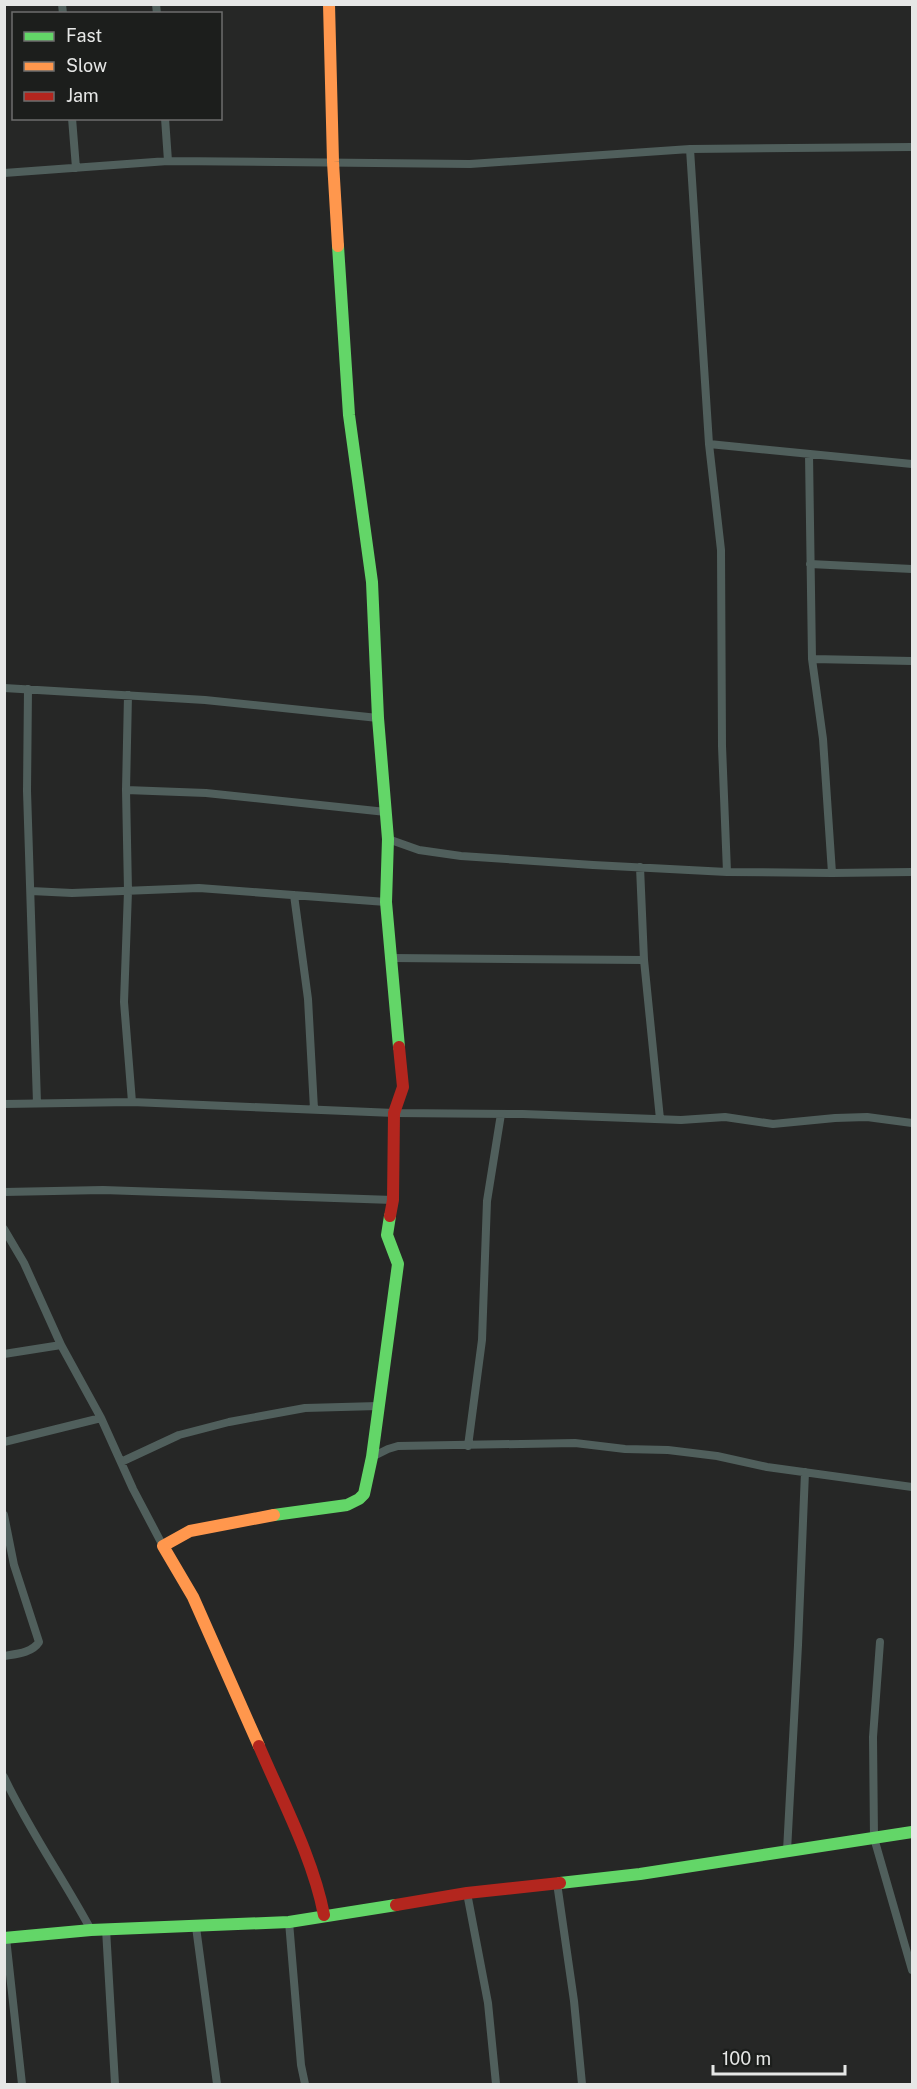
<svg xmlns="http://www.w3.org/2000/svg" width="917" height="2089" viewBox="0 0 917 2089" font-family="'Public Sans',sans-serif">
	<rect width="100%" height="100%" fill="#262726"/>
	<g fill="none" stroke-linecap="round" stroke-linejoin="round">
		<!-- street -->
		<path stroke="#505f5c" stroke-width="8" d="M62 4 63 14
			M156 4 157 14
			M72 118 76 168
			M165 118 168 161
			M690 149 709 444 912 464
			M4 173 168 161 470 164 690 149 912 147
			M709 444 721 550 722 746 727 872
			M810 564 912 569
			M812 659 912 661
			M4 688 205 700 378 718
			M28 689 27 791 37 1103
			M128 695 126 790 128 891 124 1002 132 1102
			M126 790 206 793 386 812
			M388 839 419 850 461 856 593 865 727 872 832 873 823 739 812 659 809 454
			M640 867 644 960 660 1119
			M832 873 912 872
			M31 891 72 893 199 888 386 902
			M294 895 308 999 314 1109
			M391 958 644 960
			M4 1104 132 1102 394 1113 523 1114 681 1120 725 1117 773 1124 835 1118 867 1117 912 1123
			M4 1192 103 1190 393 1200
			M4 1229 24 1263 61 1345 101 1418 133 1489 163 1546
			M4 1354 61 1345
			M4 1442 101 1418
			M468 1446 482 1340 487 1201 501 1114
			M372 1457 388 1449 398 1446 575 1443 625 1449 668 1450 717 1456 767 1467 912 1487
			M121 1462 179 1435 229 1422 305 1408 378 1406
			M4 1515 14 1565 39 1642C32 1653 16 1654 4 1656
			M880 1642 873 1737 874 1838 912 1970
			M4 1777C29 1830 63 1878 91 1930
			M787 1851 798 1645 805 1472
			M557 1883 574 2001 582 2084
			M467 1893 488 2003 496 2084
			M289 1922 301 2065 305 2084
			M196 1927 217 2084
			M106 1929 115 2084
			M6 1938 22 2084"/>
		<!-- fast -->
		<path stroke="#63d668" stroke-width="12" d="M338 246 349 415 372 582 378 718 388 839 386 902 399 1047
			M274 1515 347 1505 359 1499 364 1494 372 1457 398 1264 387 1235 390 1216
			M560 1883 640 1874 912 1832
			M4 1938 91 1930 289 1922 396 1905"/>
		<!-- slow -->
		<path stroke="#ff974d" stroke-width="12" d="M329 4 333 162 338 246
			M259 1746 193 1597 163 1546 190 1531 274 1515"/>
		<!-- jam -->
		<path stroke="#b3261e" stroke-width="12" d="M390 1216 393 1200 394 1113 403 1087 399 1047
			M259 1746C282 1800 313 1858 324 1915
			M396 1905 467 1893 560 1883"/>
	</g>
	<!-- border -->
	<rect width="917" height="2089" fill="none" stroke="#e6e7e6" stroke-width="12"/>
	<!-- legend -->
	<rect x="12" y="12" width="210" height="108" fill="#1c1e1c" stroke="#6d6e6d" stroke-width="1.5"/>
	<rect x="24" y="32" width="30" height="9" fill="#63d668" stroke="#6d6e6d" stroke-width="1.5"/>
	<text x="66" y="42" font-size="18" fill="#e6e7e6">Fast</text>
	<rect x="24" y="62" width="30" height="9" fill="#ff974d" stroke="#6d6e6d" stroke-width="1.5"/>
	<text x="66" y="72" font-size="18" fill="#e6e7e6">Slow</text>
	<rect x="24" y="92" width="30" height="9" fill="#b3261e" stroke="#6d6e6d" stroke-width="1.5"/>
	<text x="66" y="102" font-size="18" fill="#e6e7e6">Jam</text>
	<!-- scale -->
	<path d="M713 2065v9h132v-9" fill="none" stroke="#e6e7e6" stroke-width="3"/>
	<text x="722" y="2065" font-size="18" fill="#e6e7e6" stroke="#1c1e1c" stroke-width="4.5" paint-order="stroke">100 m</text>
</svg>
